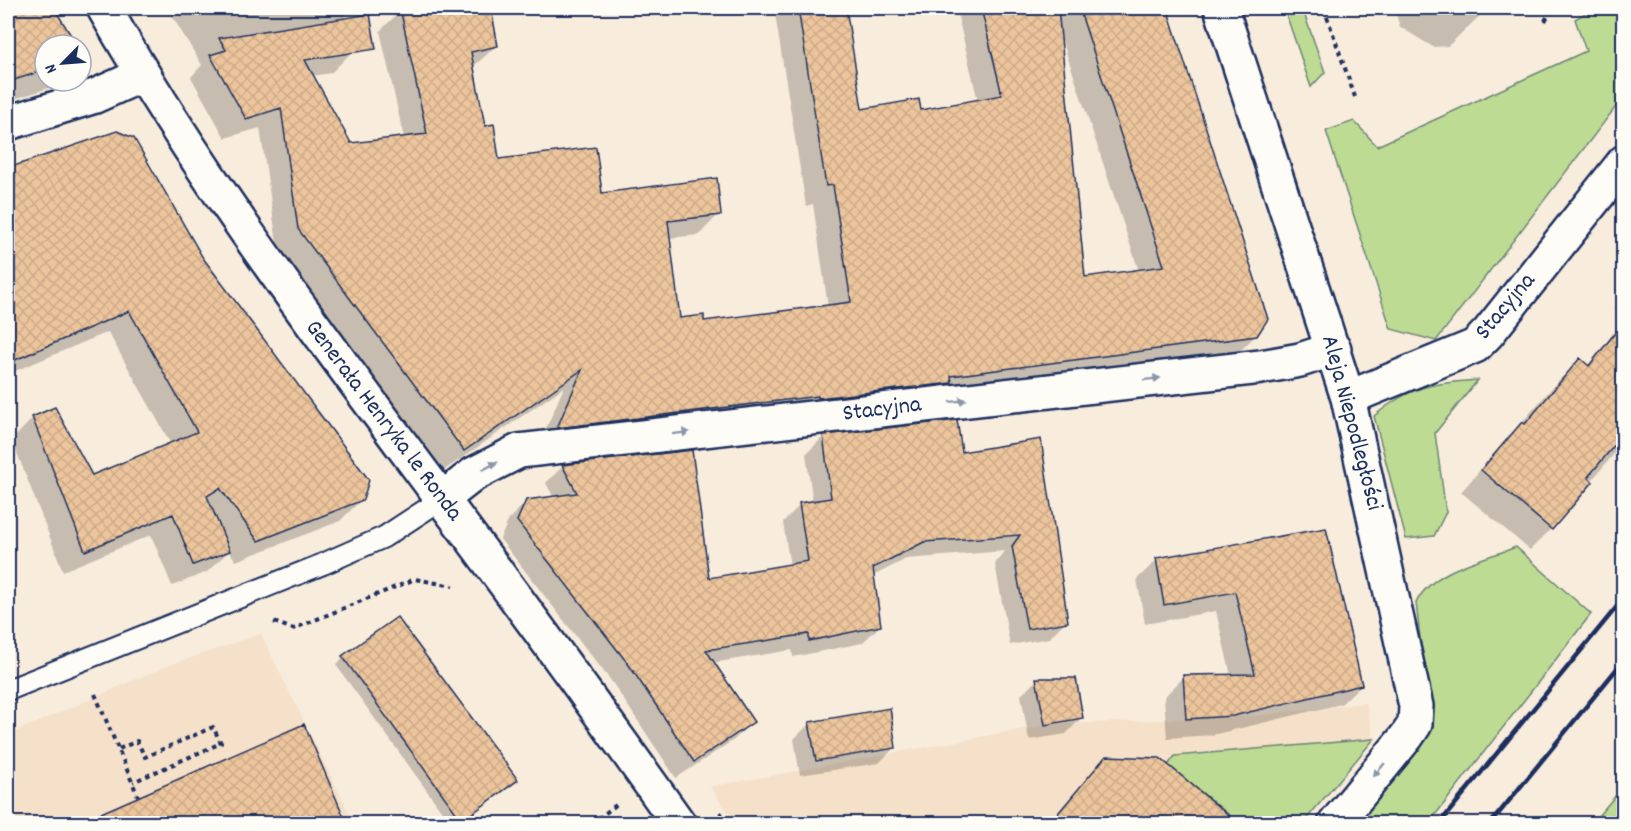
<svg xmlns="http://www.w3.org/2000/svg" width="1631" height="831" viewBox="0 0 1631 831" font-family="Dekko,sans-serif">
	<defs>
		<pattern id="building-cross-hatch" width="8" height="8" patternUnits="userSpaceOnUse" patternTransform="scale(1.5)"><rect width="8" height="8" fill="#edc59c"/><path d="M0 0l8 8M0 8l8-8" fill="none" stroke="#cbaa89"/></pattern>
	</defs>
	<rect width="100%" height="100%" fill="#f8ecdc"/>
	<filter id="ink" filterUnits="userSpaceOnUse"><feTurbulence type="fractalNoise" baseFrequency=".0167" numOctaves="2"/><feDisplacementMap in="SourceGraphic" scale="12" xChannelSelector="R" yChannelSelector="G"/><feConvolveMatrix kernelMatrix="1 2 1 2 8 2 1 2 1" color-interpolation-filters="sRGB"/></filter>
	<g filter="url(#ink)">
		<!-- built -->
		<path fill="#f5e0c9" d="M261 634 354 823H8V735L167 666Z
			M1366 703 1374 739 1303 823H736L710 787 1045 725 1252 716Z"/>
		<!-- green -->
		<path fill="#bddb93" stroke="#6c8578" stroke-width="1.5" d="M1284 8H1302L1325 72 1311 87Z
			M1594 8H1623V102L1618 104 1436 341 1391 329 1326 131 1354 121 1377 146 1586 51 1575 19Z
			M1478 380 1435 433 1446 512 1434 536 1406 539 1374 416C1410 386 1432 383 1478 380Z
			M1516 547 1591 614 1429 823 1356 824 1429 714 1416 603C1432 569 1483 560 1516 547Z
			M1374 739 1303 823H1239L1168 765 1175 756Z
			M1623 787V823H1592Z"/>
		<!-- shadow -->
		<path fill="#0003" fill-rule="evenodd" d="M8 8H52L75 45H45V81H58L52 87 8 101Z
			M167 8H343L352 52 331 73 312 76 350 144 404 138 380 31 401 10 417 8H490L496 46 473 67 484 127 498 160 600 194 719 214 699 235 668 238 678 320 703 322 828 307 813 204 806 206 774 8H844L861 110 920 111 978 101 956 8H1165L1266 319 1256 335 1235 356 538 447 564 387 443 471 278 250 260 128 225 138 191 77 202 65ZM1060 34 1139 271 1084 279Z
			M1394 8H1488L1448 46 1433 47 1400 27Z
			M117 132 362 499 340 521 236 561 229 551 207 572 172 586 151 535 63 571 12 440 33 418 91 477 171 444 108 332 8 374V169Z
			M1624 298V317L1615 308Z
			M1624 320V442L1551 529 1530 550 1461 492 1558 381 1580 360 1587 366Z
			M823 437 960 454 1040 441 1066 621 1049 638 1010 645 995 564 1005 551 906 559 873 576 880 626 862 643 793 657 792 650 712 663 752 722 735 739 676 778 612 682 500 539 509 519 526 502 554 498 546 483 563 466 690 452 707 579 790 566 783 522 800 505 813 503 806 454Z
			M1325 529 1361 685 1341 704 1212 735 1167 738 1164 697 1184 677 1231 676 1216 611 1145 624 1137 579 1157 560Z
			M8 589 16 612 8 620Z
			M343 658 516 780 459 824H451L336 665Z
			M1037 680 1081 718 1066 734 1029 740 1021 695Z
			M810 723 895 747 879 763 800 775 794 739Z"/>
		<!-- building -->
		<path fill="url(#building-cross-hatch)" stroke="#1b2f5e" stroke-width="1.5" d="M8 8H54L77 45H45V70L8 82Z
			M400 8H491L498 46 471 52 485 126 494 124 499 159 596 147 602 193 717 178 721 215 668 221 680 318 704 315V321L851 302 833 185 826 186 798 8H846L862 109 919 99 921 110 1002 95 981 8H1058L1085 277 1164 266 1079 8H1167L1268 319 1257 336 951 376 952 383 818 398V396L557 428 582 370 464 451 298 229 281 108 246 119 210 55 226 50 219 38 370 14 376 49 305 60 351 143 427 134Z
			M117 131 134 138 203 258 369 480 363 500 258 541 220 488 207 496 230 551 193 565 173 514 85 551 32 417 55 407 92 475 197 432 129 311 8 363V168Z
			M1623 323V435L1588 477 1593 482 1552 530 1481 470 1522 422 1525 424 1580 358 1589 366Z
			M957 420 962 452 1041 439 1068 622 1027 629 1012 546 1020 535 924 542 873 568 881 626 809 641V634L706 650 754 722 694 762 629 665 517 521 526 500 577 493 562 465 692 450 709 578 808 561 799 503 831 498 823 435Z
			M1326 528 1362 685 1233 716 1186 719 1183 675 1255 674 1235 592 1164 605 1156 558Z
			M397 617 518 780 462 821 342 656Z
			M1036 678H1076L1083 718 1045 725Z
			M890 708 896 748 816 761 809 722Z
			M304 724 347 824H76Z
			M1106 756 1160 758 1239 824H1049Z"/>
		<g fill="none" stroke-linecap="round" stroke-linejoin="round">
			<!-- lane casing -->
			<g stroke="#1b2f5e" stroke-width="24">
				<path id="lane" d="M8 690 323 564 384 537 442 499"/>
			</g>
			<!-- street casing -->
			<g stroke="#1b2f5e" stroke-width="38">
				<path id="street" d="M1221 8 1348 398 1416 706 1415 724 1407 736 1335 824
					M8 123 95 96 142 75
					M1348 398 1475 346 1488 333 1624 162
					M442 499 474 474 519 451 1261 367 1300 360 1334 349"/>
			</g>
			<!-- secondary casing -->
			<g stroke="#1b2f5e" stroke-width="38">
				<path id="secondary" d="M104 8C200 177 317 331 433 487 517 598 598 710 679 824"/>
			</g>
			<!-- path -->
			<path stroke="#1b2f5e" stroke-width="4" stroke-dasharray="4.5 4.5" stroke-linecap="butt" d="M1324 8 1355 97
				M1545 21 1552 8
				M274 622 293 629 415 579 453 586
				M95 694 138 796
				M119 749 137 741 145 757 213 727 221 743 133 782
				M720 812 728 824
				M598 818 603 824
				M591 824 616 805"/>
			<!-- lane -->
			<use href="#lane" stroke="#fdfcf7" stroke-width="20"/>
			<!-- street -->
			<use href="#street" stroke="#fdfcf7" stroke-width="33"/>
			<!-- secondary -->
			<use href="#secondary" stroke="#fdfcf7" stroke-width="33"/>
			<!-- rail -->
			<path stroke="#1b2f5e" stroke-width="4.5" d="M1439 824 1624 598
				M1490 824 1624 660"/>
		</g>
		<!-- one-way arrows -->
		<defs><path id="oneway-solid" d="M-6-.8H1V-3.2L6.5 0L1 3.2V.8H-6Z" transform="scale(1.5)"/></defs>
		<g fill="#8c96aa">
			<use href="#oneway-solid" transform="translate(1152 379) rotate(-7)"/>
			<use href="#oneway-solid" transform="translate(958 401) rotate(-7)"/>
			<use href="#oneway-solid" transform="translate(681 433) rotate(-7)"/>
			<use href="#oneway-solid" transform="translate(490 466) rotate(-27)"/>
			<use href="#oneway-solid" transform="translate(1379 770) rotate(130)"/>
		</g>
	</g>
	<g text-anchor="middle" dominant-baseline="central" stroke-width="4.5" stroke-linejoin="round" paint-order="stroke">
		<!-- street labels -->
		<g font-size="24" fill="#1b2f5e" stroke="#fdfcf7">
			<text transform="translate(1506 307) rotate(-50)">Stacyjna</text>
			<text transform="translate(882 410) rotate(-7)">Stacyjna</text>
			<text transform="translate(383 421) rotate(53)">Generała Henryka le Ronda</text>
			<text transform="translate(1351 423) rotate(75)">Aleja Niepodległości</text>
		</g>
	</g>
	<!-- margin -->
	<rect width="1631" height="831" fill="none" stroke="#fdfcf7" stroke-width="30"/>
	<rect x="15" y="15" width="1601" height="801" fill="none" stroke="#1b2f5e" stroke-width="2" filter="url(#ink)"/>
	<!-- north arrow -->
	<g transform="translate(63 63) rotate(245)"><circle r="28" fill="#fdfcf7" stroke="#a3aaba" stroke-width="1.5"/>
	<path d="M0-4.5L10 22L0 15L-10 22Z" fill="#1b2f5e"/>
	<text y="-9" font-size="16" font-weight="bold" text-anchor="middle" fill="#1b2f5e">N</text>
	</g>
</svg>
